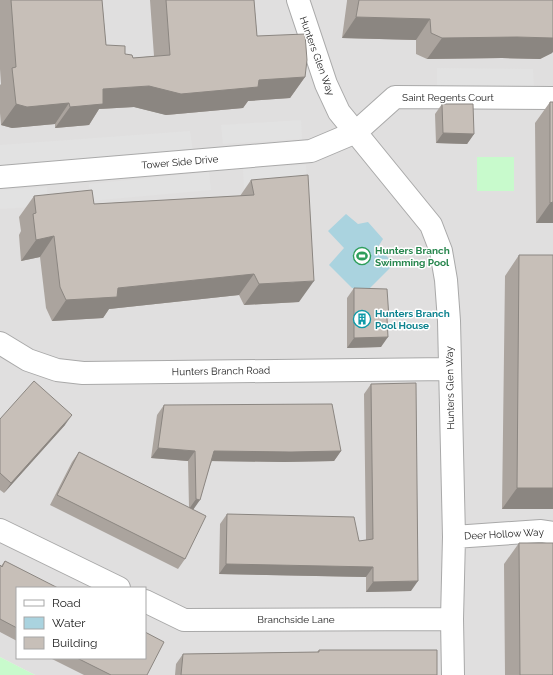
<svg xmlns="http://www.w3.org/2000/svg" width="553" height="675" viewBox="0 0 553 675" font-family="Raleway,sans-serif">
	<rect width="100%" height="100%" fill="#f2efe9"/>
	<!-- residential -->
	<path fill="#e0dfdf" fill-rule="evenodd" d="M0 0H553V675H35L0 657ZM17 588H145V658H17Z"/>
	<!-- park -->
	<path fill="#c8facc" d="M477 157H514V191H477Z
		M0 657 35 675H0Z"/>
	<!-- parking -->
	<path fill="#e2e2e2" d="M437 68 533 69 534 89 437 90Z
		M301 120 302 139 223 144 221 125Z
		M190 131 193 152 0 167V145Z
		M306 165 307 187 244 190 243 168Z
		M209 172 211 190 90 201 89 184Z
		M47 187 48 206 0 209V190Z"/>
	<!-- water -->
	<path fill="#aad3df" d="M346 214 358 224 368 222 383 239 378 247 394 264 370 288H352L329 265 344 248 328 231Z"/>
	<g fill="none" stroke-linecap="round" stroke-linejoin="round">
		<!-- minor casing -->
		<g stroke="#a9a9a9" stroke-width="24">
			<path id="minor" d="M298 0 326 84 339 112 431 225 441 251 446 280 449 321 454 537 452 619 453 675
				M0 177 311 151 356 132 395 97 553 98
				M0 343 28 360 57 370 83 373 449 369
				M0 530 119 588
				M454 537 541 531 553 533
				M145 601 184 620 452 619"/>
		</g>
		<!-- minor -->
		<use href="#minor" stroke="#fff" stroke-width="22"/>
	</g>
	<!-- wall -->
	<path fill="#aba49e" d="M0 0H102L106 45 133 58 154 56 150 0H254L257 36 305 77 290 98 248 101 243 108 166 115 134 107 99 109 89 125 55 128V124L12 128 1 125 0 113V85L1 84 0 69Z
		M347 0H553L552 53 540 59 502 58 427 59 416 54V40L342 38 347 1Z
		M550 102H553V223H536L535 123Z
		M442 104 474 134 467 144 436 143 435 114Z
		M251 180 299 302 244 305 239 295 109 309 103 318 52 321 46 308 40 257 21 261 19 235 21 231 19 217 34 196 94 204 240 196Z
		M519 255H553V509H502L505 276Z
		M354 288 387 320 381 347 347 348V298Z
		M371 384 411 591 366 592V577L219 574 220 524 227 514 359 541 366 540 364 394Z
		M164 405 341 451 334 461 284 462 212 461 193 510 185 559 178 569 50 505 72 462 79 452 189 508 188 461 151 458 157 415Z
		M0 419 65 425 4 493 0 490Z
		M519 543 553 675H505L504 564Z
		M5 561 17 588V641L0 632V565L1 566Z
		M319 650 437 675H175L176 664 183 654 317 652Z
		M50 658H145L147 675H84Z"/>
	<!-- shaded-wall -->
	<path fill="#8b8681" d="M356 17 430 19 416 40 342 38Z
		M517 37 553 38V52L552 53 540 59 502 58 427 59 442 38Z
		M305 77 290 98 248 101 243 108 166 115 134 107 99 109 89 125 55 128 70 107 103 89 149 86Z
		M69 103 55 124 12 128 1 125 16 104Z
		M443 133 474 134 467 144 436 143Z
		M553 202V223H536L550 203Z
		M54 236 40 257 21 261 36 240Z
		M254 274 239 295 109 309 103 318 52 321 66 300 118 288Z
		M314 281 299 302 244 305 259 284Z
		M388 337 381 347 347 348 354 338Z
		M72 415 65 425 4 493 11 483Z
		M158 448 195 451 188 461 151 458Z
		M214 451H341L334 461 284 462 207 461Z
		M517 488H553V509H502Z
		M196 499 200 500 193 510 189 509Z
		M226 564 373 567 366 577 219 574Z
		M418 581 411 591 366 592 373 582Z"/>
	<!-- building -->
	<path fill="#c7bfb8" stroke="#8b8681" d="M11 0H102L106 45 125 46V54L132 55 133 58 170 55 166 0H254L257 36 305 34 307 60 305 77 259 80 258 87 181 94 149 86 103 89V104L70 107 69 103 27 107 16 104 12 68 16 67Z
		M359 0H553V38L517 37 442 38 431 33 430 19 356 17Z
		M550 102H553V202L550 203Z
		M442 104H473L474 134 443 133Z
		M308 175 314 281 259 284 254 274 118 288 117 297 66 300 60 287 54 236 36 240 33 214 36 213 34 196 92 190 94 204 254 195 251 180Z
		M519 255H553V488H517Z
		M354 288 387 289 389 318H387L388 337 354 338Z
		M34 381 72 415 11 483 0 473V419Z
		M416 383 418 581 373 582V567L226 564 227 514 354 517 359 541 373 539 371 384Z
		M332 404 341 451 291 452 214 451 200 500 196 499 195 451 158 448 164 405Z
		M79 452 206 516 185 559 57 495Z
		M519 543H553V675H520Z
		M5 561 58 588H17V628L0 619V565L2 567Z
		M145 632 164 642 147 675H111L77 658H145Z
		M319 650H437V675H181L183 654 319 652Z"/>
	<!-- icons -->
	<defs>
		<g id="stadium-ring" transform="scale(0.9)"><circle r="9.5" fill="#fff" stroke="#2e9e5b" stroke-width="1.5"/><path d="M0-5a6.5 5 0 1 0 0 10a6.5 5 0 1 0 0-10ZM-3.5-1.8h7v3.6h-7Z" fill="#2e9e5b"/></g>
		<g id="building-ring" transform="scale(0.9)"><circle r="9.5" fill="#fff" stroke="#0f9aa8" stroke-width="1.5"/><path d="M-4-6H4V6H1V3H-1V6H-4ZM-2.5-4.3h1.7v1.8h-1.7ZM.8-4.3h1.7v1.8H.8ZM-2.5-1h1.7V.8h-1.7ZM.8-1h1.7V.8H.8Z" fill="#0f9aa8"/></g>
	</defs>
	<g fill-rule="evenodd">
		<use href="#stadium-ring" x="362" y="256"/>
		<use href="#building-ring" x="362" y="319"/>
	</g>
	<g text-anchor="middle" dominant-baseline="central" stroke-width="3" stroke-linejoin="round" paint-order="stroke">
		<!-- street labels -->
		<g font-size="10" fill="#222" stroke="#fff">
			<text transform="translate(317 56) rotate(70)">Hunters Glen Way</text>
			<text x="448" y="97">Saint Regents Court</text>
			<text transform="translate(180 162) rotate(-5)">Tower Side Drive</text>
			<text transform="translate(221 371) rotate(-1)">Hunters Branch Road</text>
			<text transform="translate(450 388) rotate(-91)">Hunters Glen Way</text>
			<text transform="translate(504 534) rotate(-3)">Deer Hollow Way</text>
			<text x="296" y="619">Branchside Lane</text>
		</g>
		<!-- leisure labels -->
		<g font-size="10" font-weight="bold" fill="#27864d" stroke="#fff" text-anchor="start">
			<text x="375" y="250">Hunters Branch<tspan x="375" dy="12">Swimming Pool</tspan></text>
		</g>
		<!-- culture labels -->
		<g font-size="10" font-weight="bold" fill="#0d838f" stroke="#fff" text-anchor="start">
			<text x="375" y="313">Hunters Branch<tspan x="375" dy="12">Pool House</tspan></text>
		</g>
	</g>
	<!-- legend -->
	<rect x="16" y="587" width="130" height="72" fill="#ffffff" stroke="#a7a7a7"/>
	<rect x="24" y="600" width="20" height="6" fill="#ffffff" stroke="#a7a7a7"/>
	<text x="52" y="607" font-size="12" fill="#222222">Road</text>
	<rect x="24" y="617" width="20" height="12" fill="#aad3df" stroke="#a7a7a7"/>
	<text x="52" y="627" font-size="12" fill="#222222">Water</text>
	<rect x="24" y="637" width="20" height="12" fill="#c7bfb8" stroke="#a7a7a7"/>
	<text x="52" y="647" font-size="12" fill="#222222">Building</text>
</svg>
